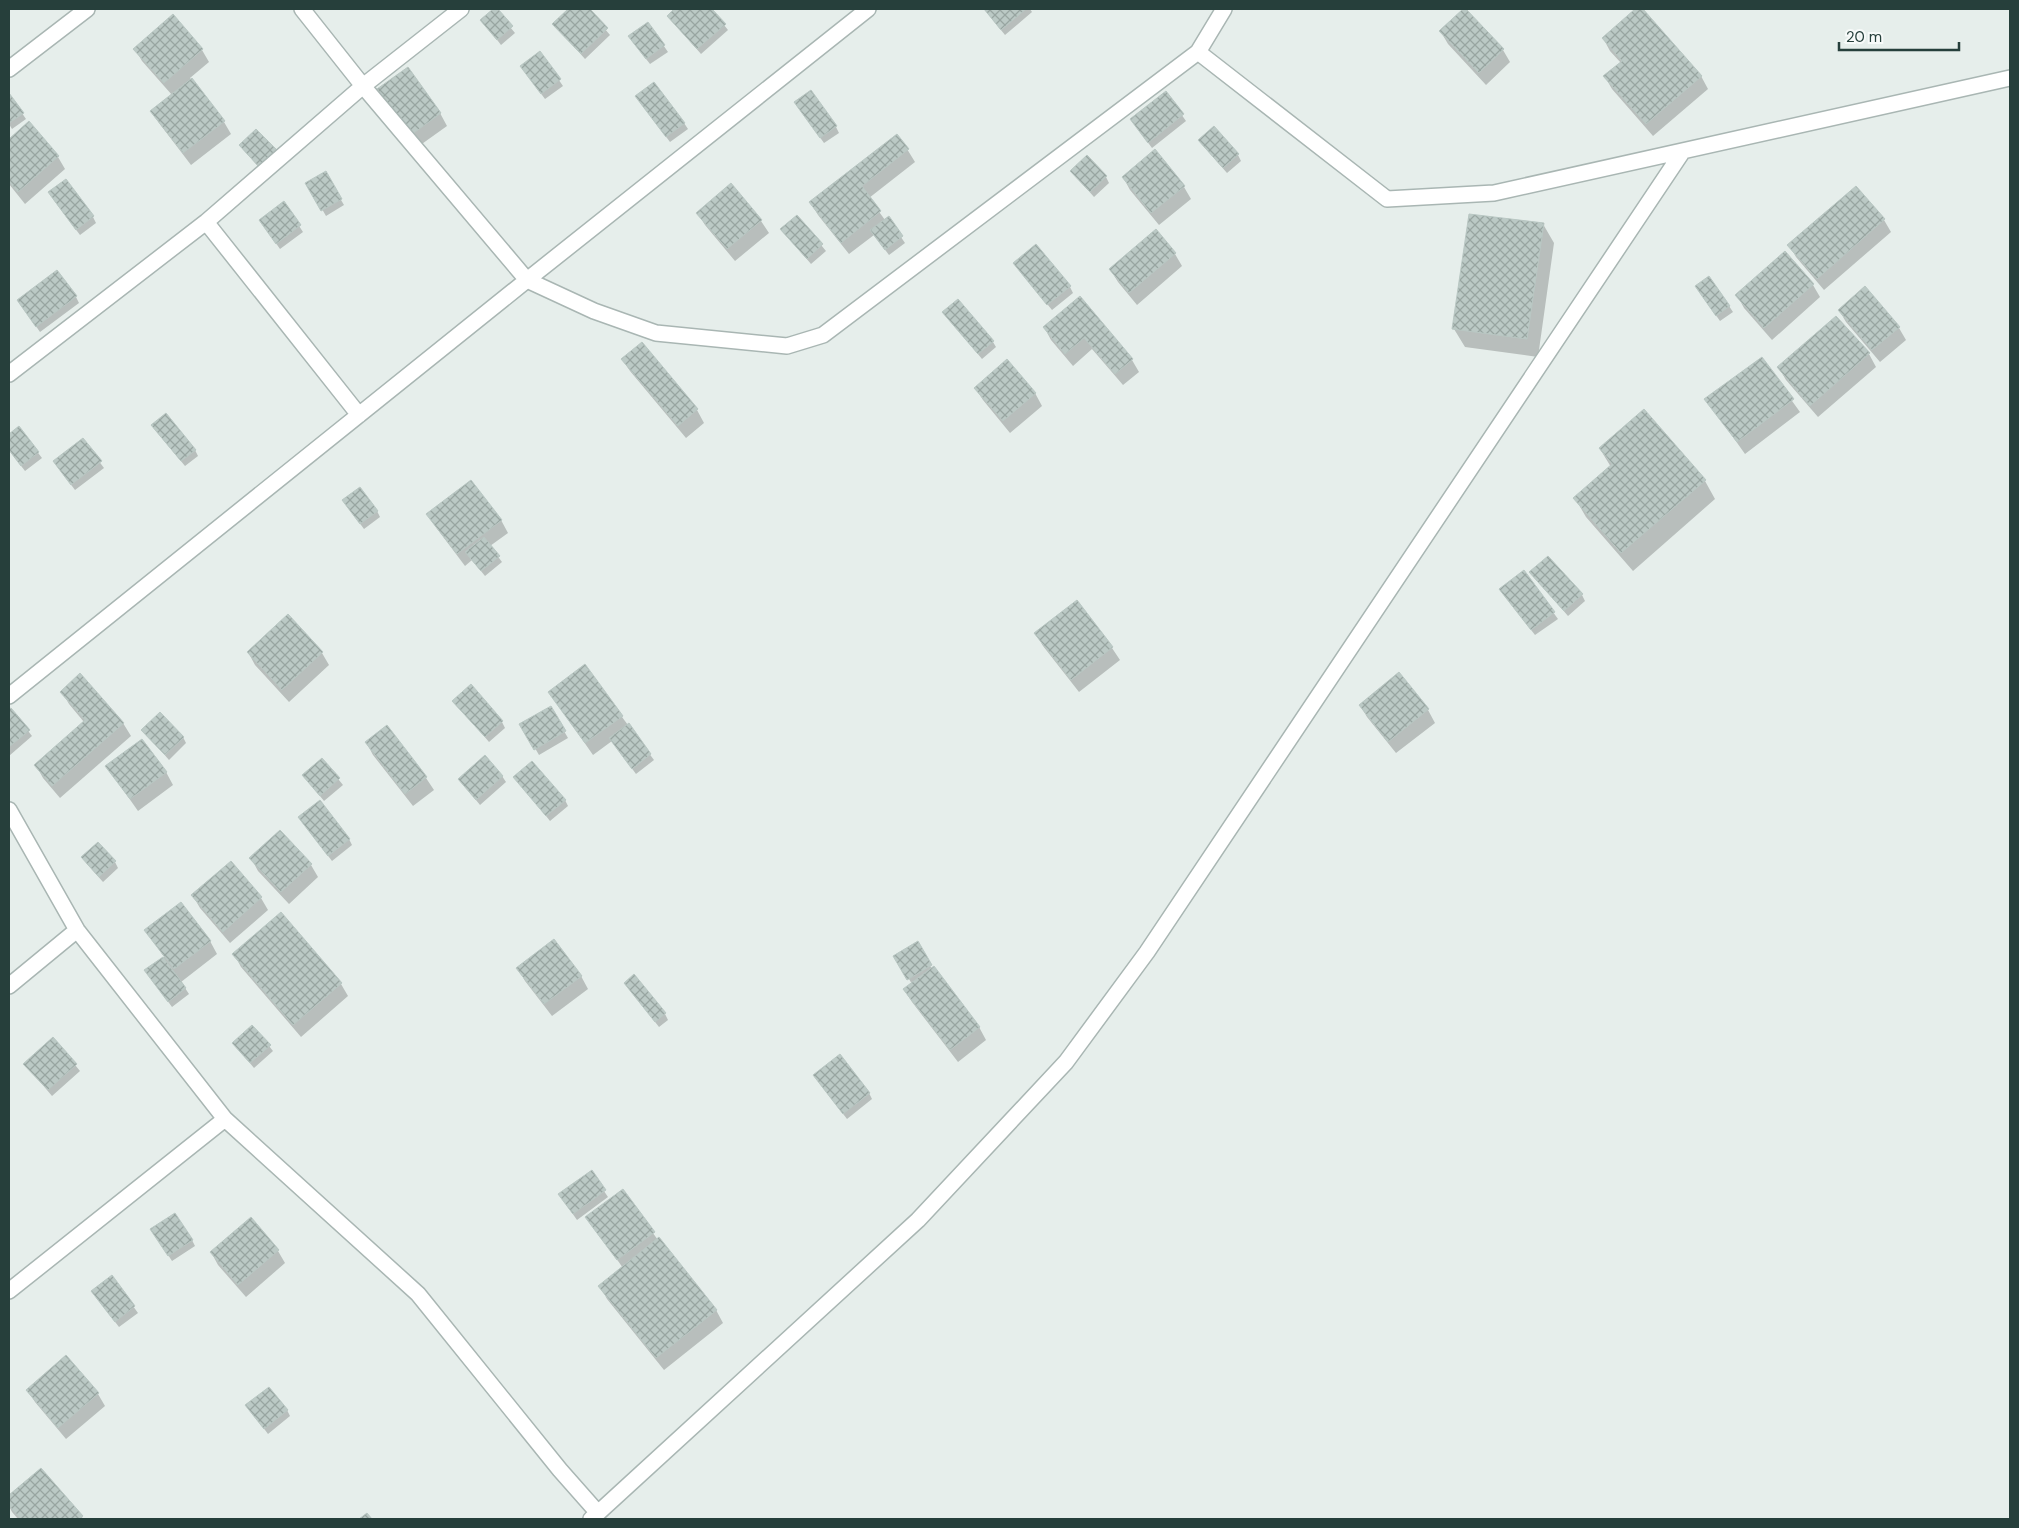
<svg xmlns="http://www.w3.org/2000/svg" width="2019" height="1528" viewBox="0 0 2019 1528" font-family="'DM Sans',sans-serif">
	<defs>
		<pattern id="building-cross-hatch" width="8" height="8" patternUnits="userSpaceOnUse" patternTransform="scale(1.25)"><rect width="8" height="8" fill="#bbc9c5"/><path d="M0 0l8 8M0 8l8-8" fill="none" stroke="#98a5a1"/></pattern>
	</defs>
	<rect width="100%" height="100%" fill="#e6eeeb"/>
	<!-- shadow -->
	<path fill="#0003" d="M495 9 515 33 501 45 482 20Z
		M570 9H588L610 35 585 59 554 24Z
		M676 9H711L728 30 701 54 668 16Z
		M984 9H1030L1032 12 1005 35Z
		M1465 9 1503 50 1510 62 1486 85 1448 44 1441 32Z
		M1637 9H1641L1701 76 1708 89 1653 136 1612 89 1605 77 1621 63 1610 51 1603 38Z
		M648 23 668 52 650 64 633 42Z
		M135 49 202 50 209 62 190 78 224 122 231 134 191 165 159 123 152 111 172 95 142 61Z
		M540 53 563 86 545 99 525 72Z
		M379 89 440 113 447 126 419 146Z
		M1166 93 1186 121 1152 148 1135 125Z
		M9 94 26 119 12 129 9 124Z
		M640 102 684 123 688 129 670 142Z
		M799 108 836 127 839 133 824 143Z
		M29 123 58 157 65 169 25 204 9 184V140Z
		M256 130 265 174 240 146Z
		M1199 141 1238 155 1241 161 1227 173Z
		M907 149 915 162 869 198 885 220 888 218 905 243 889 255 874 235 849 254 818 215 811 203Z
		M1072 172 1106 177 1109 183 1094 197Z
		M325 173 344 205 326 216 307 183Z
		M1123 177 1184 187 1191 199 1159 225 1130 190Z
		M731 185 761 221 769 233 735 261 705 225 698 213Z
		M53 199 93 217 96 223 80 235Z
		M284 203 303 232 280 249 264 226Z
		M797 216 826 251 811 264 782 230Z
		M1884 220 1891 232 1824 290 1796 257 1789 245Z
		M1543 224 1554 243 1538 357 1465 347 1454 329Z
		M1156 231 1175 254 1182 266 1137 305 1118 282 1110 269Z
		M1784 252 1813 285 1820 297 1772 340 1744 308 1737 295Z
		M1015 264 1070 287 1073 293 1052 310Z
		M1696 287 1729 306 1733 312 1720 321Z
		M76 297 79 303 40 332 22 306Z
		M1080 297 1132 360 1139 372 1123 385 1092 349 1073 366 1051 340 1044 327Z
		M1839 310 1899 328 1906 340 1880 362 1846 322Z
		M944 313 993 342 996 347 982 359Z
		M641 344 697 410 704 423 686 438 630 371 622 359Z
		M1869 354 1876 367 1818 417 1786 380 1779 368Z
		M1761 358 1800 412 1745 454 1706 399Z
		M975 388 1035 393 1042 406 1010 433 983 400Z
		M19 428 42 458 25 471 9 450V436Z
		M156 431 195 450 198 456 185 466Z
		M83 440 104 468 75 490 54 462Z
		M1600 449 1705 481 1715 499 1633 571 1586 517 1575 498 1611 467Z
		M347 506 377 511 380 517 364 529Z
		M428 514 501 520 508 533 490 546 502 562 485 576 472 560 465 566 435 526Z
		M1524 572 1558 619 1535 635 1504 595Z
		M1531 573 1582 595 1585 601 1568 616Z
		M1077 602 1112 648 1120 660 1079 692 1043 646 1036 634Z
		M248 652 322 653 329 665 289 702 255 665Z
		M1399 674 1428 710 1435 723 1396 753 1367 717 1360 705Z
		M62 692 123 723 131 736 60 798 43 778 36 765 84 722 69 704Z
		M549 692 622 717 654 760 636 774 612 741 593 755Z
		M454 701 502 722 505 728 489 742Z
		M550 707 568 738 539 755 521 724Z
		M11 709 32 736 9 756V711Z
		M387 727 426 778 434 790 413 806 373 755 366 742Z
		M143 730 183 737 186 743 169 760Z
		M322 759 343 785 324 801 303 775Z
		M107 767 166 772 173 785 138 811Z
		M502 776 506 782 480 805 459 779Z
		M515 777 565 800 568 806 550 821Z
		M303 823 349 839 352 845 332 861Z
		M251 858 311 865 318 877 289 904 258 871Z
		M115 862 118 868 103 882 86 863Z
		M230 863 261 898 268 910 230 943 200 908 193 896Z
		M281 914 341 984 348 996 301 1037 241 967 234 954Z
		M146 930 210 941 217 954 181 982 189 994 172 1007 146 971 164 957Z
		M917 943 932 969 979 1027 986 1040 958 1062 912 1002 904 990 912 984 895 956Z
		M518 968 581 976 588 989 552 1016 525 981Z
		M625 983 665 1014 668 1020 659 1027Z
		M53 1038 80 1071 52 1096 25 1064Z
		M233 1043 269 1046 273 1051 254 1068Z
		M818 1081 869 1093 872 1099 847 1119Z
		M591 1172 608 1197 577 1220 563 1200Z
		M622 1191 658 1240 716 1310 723 1323 664 1370 607 1299 600 1286 623 1268 587 1217Z
		M155 1235 192 1240 195 1246 172 1261Z
		M278 1251 285 1263 246 1297 218 1265 211 1252Z
		M112 1277 138 1313 119 1327 96 1297Z
		M28 1390 98 1394 105 1406 66 1439 35 1402Z
		M247 1406 287 1410 290 1416 268 1434Z
		M41 1470 82 1517 83 1519H18L12 1512 9 1506V1497Z"/>
	<!-- building -->
	<path fill="url(#building-cross-hatch)" stroke="#b9c7c3" d="M493 9H498L513 26 497 40 480 20Z
		M568 9H590L608 28 581 54 552 24Z
		M674 9H712L726 24 697 49 667 16Z
		M984 9H1026L1001 30Z
		M1463 9H1466L1504 49 1479 73 1439 31Z
		M1635 9H1643L1702 76 1646 124 1603 76 1622 61 1602 38Z
		M173 14 203 49 164 83 133 49Z
		M648 22 665 45 646 59 628 36Z
		M540 51 561 79 541 94 520 66Z
		M408 67 441 113 411 135 377 89Z
		M192 78 225 121 183 153 150 111Z
		M654 82 685 123 666 137 635 96Z
		M811 90 837 126 820 138 794 102Z
		M1166 91 1184 114 1148 143 1130 119Z
		M9 93 24 113 9 123Z
		M29 121 59 156 18 192 9 182V139Z
		M1214 126 1239 154 1223 168 1198 140Z
		M256 129 279 152 261 169 239 145Z
		M897 134 909 149 862 186 881 211 841 243 809 202Z
		M1155 149 1185 186 1151 213 1122 177Z
		M1087 155 1107 176 1090 192 1070 171Z
		M326 171 342 199 321 211 305 183Z
		M66 179 94 216 76 230 48 192Z
		M731 183 762 220 727 249 696 213Z
		M1856 186 1885 219 1817 279 1787 245Z
		M284 201 301 225 276 244 259 220Z
		M1469 214 1544 223 1527 339 1452 329Z
		M797 215 823 244 807 259 780 229Z
		M889 216 903 236 885 250 870 230Z
		M1156 229 1176 253 1129 293 1109 269Z
		M1036 244 1071 286 1047 305 1013 263Z
		M1785 251 1814 284 1764 328 1735 295Z
		M57 270 77 296 36 327 17 300Z
		M1709 276 1730 306 1716 316 1695 286Z
		M1865 286 1900 327 1872 350 1838 310Z
		M1080 296 1133 359 1115 374 1084 338 1065 354 1043 327Z
		M958 299 994 341 978 354 942 312Z
		M1836 316 1870 353 1810 406 1777 367Z
		M642 342 698 409 678 426 621 359Z
		M1762 357 1794 399 1737 442 1704 399Z
		M1007 359 1036 393 1003 421 974 388Z
		M1644 409 1706 480 1621 553 1573 498 1612 464 1599 448Z
		M166 413 196 450 181 461 151 425Z
		M19 426 39 452 21 466 9 450V434Z
		M83 438 102 461 71 485 53 461Z
		M471 480 502 520 457 554 426 514Z
		M360 487 378 511 360 524 342 500Z
		M484 537 500 556 481 571 465 552Z
		M1548 556 1583 594 1564 611 1529 572Z
		M1524 570 1555 612 1531 630 1499 589Z
		M1077 600 1113 647 1071 680 1034 633Z
		M288 614 323 652 282 690 247 652Z
		M585 664 623 716 585 743 548 692Z
		M1399 672 1429 709 1388 742 1359 705Z
		M80 673 124 723 52 786 34 765 85 720 60 692Z
		M471 684 503 721 485 737 452 701Z
		M551 706 566 731 534 750 519 724Z
		M11 708 30 730 9 747V709Z
		M160 712 184 737 165 755 141 730Z
		M629 723 651 754 632 769 609 738Z
		M387 725 427 777 405 794 365 742Z
		M142 739 167 772 130 799 105 766Z
		M485 755 503 776 476 800 458 779Z
		M322 758 340 778 320 796 302 775Z
		M532 761 566 800 546 816 513 777Z
		M320 800 350 839 328 856 298 817Z
		M280 830 312 864 281 892 249 858Z
		M98 842 116 861 99 877 81 857Z
		M231 861 262 897 223 932 191 895Z
		M181 902 211 941 174 969 144 930Z
		M281 912 342 983 293 1025 232 954Z
		M554 939 582 976 544 1004 516 968Z
		M918 941 932 965 907 980 893 956Z
		M163 957 186 988 168 1002 144 970Z
		M934 966 980 1027 950 1050 903 989Z
		M634 974 666 1013 655 1022 624 983Z
		M252 1025 271 1045 250 1063 232 1043Z
		M53 1037 77 1064 48 1090 23 1064Z
		M840 1054 870 1093 843 1114 813 1075Z
		M592 1170 606 1190 573 1214 558 1194Z
		M623 1189 655 1232 617 1260 585 1217Z
		M175 1213 193 1240 168 1256 150 1229Z
		M251 1217 279 1250 238 1285 210 1252Z
		M659 1237 717 1310 656 1358 598 1286Z
		M112 1275 135 1306 115 1322 91 1291Z
		M66 1355 99 1393 58 1428 26 1390Z
		M269 1387 288 1410 264 1429 245 1405Z
		M41 1468 83 1516 79 1519H21L9 1506V1495Z
		M367 1513 372 1519H359Z"/>
	<g fill="none" stroke-linecap="round" stroke-linejoin="round">
		<!-- street casing -->
		<g stroke="#a9b6b3" stroke-width="18">
			<path id="street" d="M302 9 363 86 527 280 594 311 656 333 787 346 823 335 1198 52 1224 9
				M1198 52 1387 199 1494 193 2010 78
				M9 69 87 9
				M206 222 359 415
				M9 374 206 222 363 86 461 9
				M9 696 527 280 868 9
				M9 810 77 930 225 1119 418 1294 560 1470 598 1513 591 1519
				M9 986 77 930
				M9 1291 225 1119
				M598 1513 918 1220 1066 1062 1147 952 1683 151"/>
		</g>
		<!-- street -->
		<use href="#street" stroke="#fff" stroke-width="15"/>
	</g>
	<!-- border -->
	<rect width="2019" height="1528" fill="none" stroke="#263f3b" stroke-width="20"/>
	<!-- scale -->
	<path d="M1839 42v8h120v-8" fill="none" stroke="#263f3b" stroke-width="2.5"/>
	<text x="1846" y="42" font-size="15" fill="#263f3b" stroke="#f7faf9" stroke-width="4" paint-order="stroke">20 m</text>
</svg>
